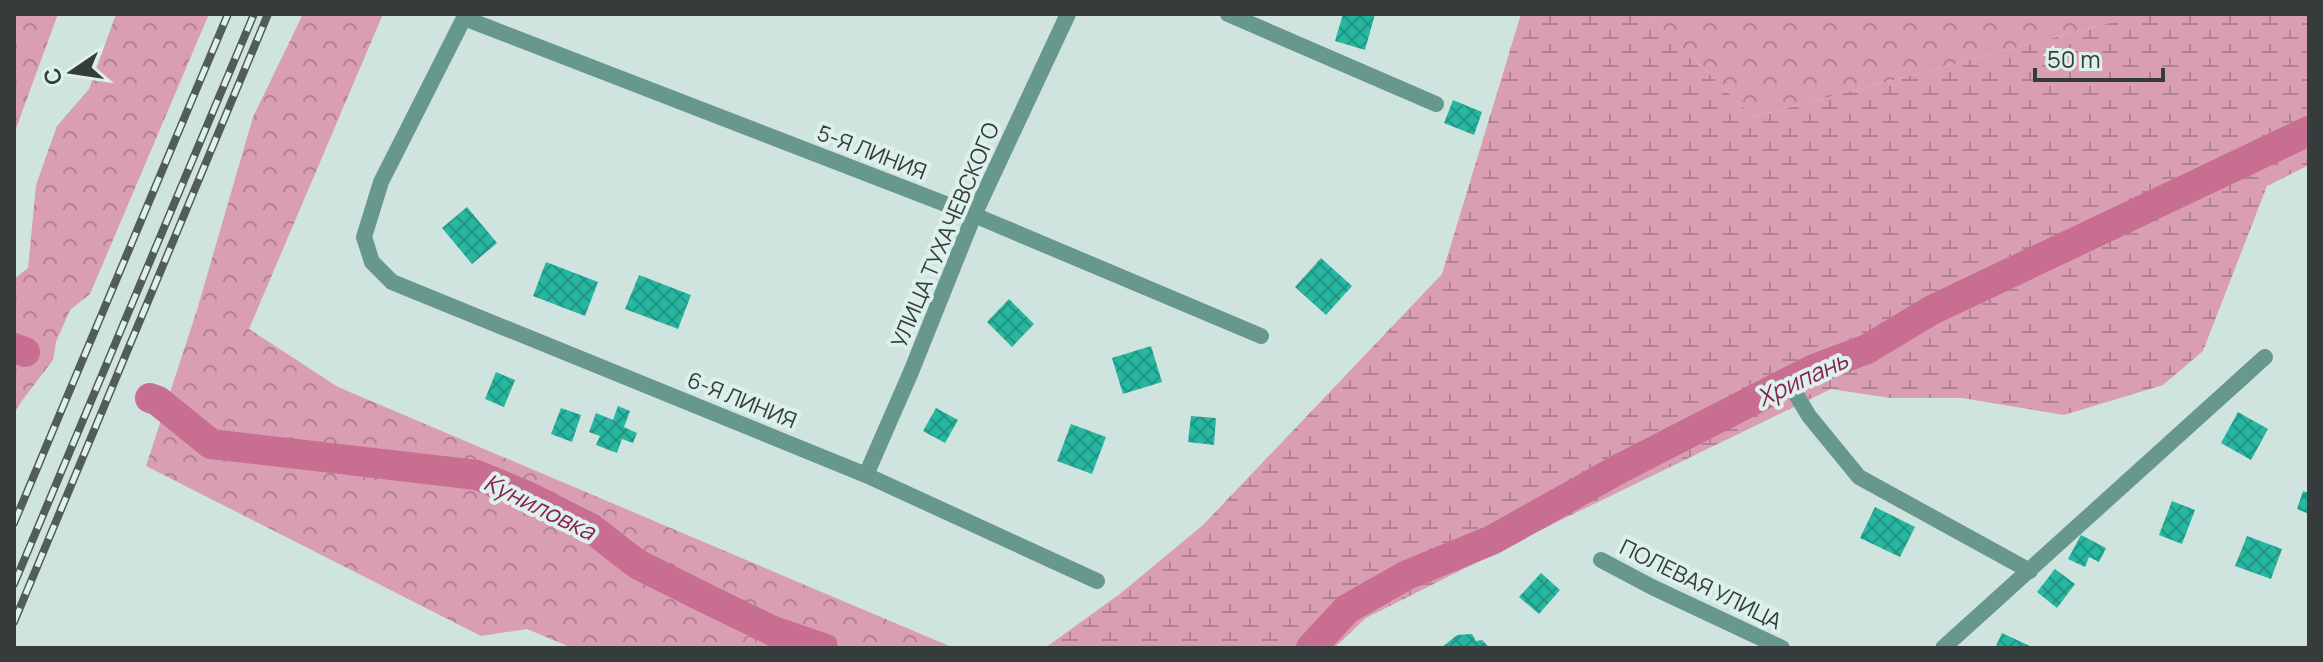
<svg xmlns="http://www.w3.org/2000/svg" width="2323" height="662" viewBox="0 0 2323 662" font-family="Manrope,sans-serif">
	<defs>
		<pattern id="forest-crowns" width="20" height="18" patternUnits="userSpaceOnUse" patternTransform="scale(2)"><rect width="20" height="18" fill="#da9eb2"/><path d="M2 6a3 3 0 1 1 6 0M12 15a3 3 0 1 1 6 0" fill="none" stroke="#b28292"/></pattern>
		<pattern id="wetland-marsh" width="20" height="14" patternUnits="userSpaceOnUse" patternTransform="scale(2)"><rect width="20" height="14" fill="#da9eb2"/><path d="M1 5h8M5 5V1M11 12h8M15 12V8" fill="none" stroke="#b28292"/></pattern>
		<pattern id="building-cross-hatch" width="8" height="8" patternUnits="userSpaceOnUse" patternTransform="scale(2)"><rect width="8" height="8" fill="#27b7a1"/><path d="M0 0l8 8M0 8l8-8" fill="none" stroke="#229684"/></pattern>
	</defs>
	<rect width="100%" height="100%" fill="#d0e4df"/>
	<!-- forest -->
	<path fill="url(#forest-crowns)" d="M14 14H58L14 134Z
		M116 14H209L90 294 70 310 56 342 53 360 21 402 14 414V279L28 268 36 185 57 126 89 89Z
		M303 14H383L249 329 338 387 954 648H572L527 629 481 636 146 466 197 310 253 117Z
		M1648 14H2123L2110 23 1753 117Z"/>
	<!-- wetland -->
	<path fill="url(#wetland-marsh)" d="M1521 14H1648L1753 117 2110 23 2123 14H2309V165L2267 186 2203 351 2163 385 2064 415 1962 398H1890L1831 389 1561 520 1366 618 1334 648H1045L1121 593 1203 525 1442 274Z"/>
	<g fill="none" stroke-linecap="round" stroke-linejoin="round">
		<!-- river -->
		<path stroke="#c86e90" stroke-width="30" d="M14 348 25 352
			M150 398 158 401 211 444 477 475 525 495 592 529 637 564 703 597 773 631 823 648
			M1311 648 1347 609 1407 575 1492 540 1619 469 1814 369 1867 349 1932 310 2309 131"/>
	</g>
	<!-- building -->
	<path fill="url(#building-cross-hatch)" d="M1343 14H1375L1365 50 1335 41Z
		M1453 100 1482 112 1474 135 1444 123Z
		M467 207 497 243 472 264 442 228Z
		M1321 258 1352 286 1326 315 1295 287Z
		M546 262 598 282 585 316 533 296Z
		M639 275 691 295 678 329 625 309Z
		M1009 299 1034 324 1012 347 987 322Z
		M1151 346 1162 382 1123 394 1112 358Z
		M496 372 515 380 504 407 485 399Z
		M618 406 630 411 624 427 637 433 633 443 622 439 617 453 596 445 600 436 589 432 596 413 613 420Z
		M561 408 581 415 572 442 551 434Z
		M936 408 958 420 945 443 923 431Z
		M2238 412 2268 429 2251 460 2221 443Z
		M1191 416 1216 418 1214 445 1188 442Z
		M1071 424 1106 437 1092 474 1057 461Z
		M2303 491 2309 493V514L2297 509Z
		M2172 501 2195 510 2182 544 2159 535Z
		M1875 507 1915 527 1900 557 1860 538Z
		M2081 535 2106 548 2099 562 2089 557 2085 567 2068 559Z
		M2247 536 2282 549 2271 579 2235 566Z
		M2055 569 2075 584 2057 608 2037 592Z
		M1541 573 1560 590 1539 614 1519 597Z
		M2002 633 2030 646 2029 648H1995Z
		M1472 634 1476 641 1482 640 1490 648H1441L1457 635Z"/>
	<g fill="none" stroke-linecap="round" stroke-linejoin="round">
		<!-- minor -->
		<path stroke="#68988d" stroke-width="16" d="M466 14 381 182 364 237 372 262 392 282 866 475 1097 581
			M1228 14 1436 104
			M464 18 974 215 1261 336
			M1797 396 1809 416 1859 477 2030 571
			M866 475 911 372 974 215 1068 14
			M1601 560 1652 587 1782 648
			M1943 648 2265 357"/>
		<!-- rail casing -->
		<g stroke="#525c5a" stroke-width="8">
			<path id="rail" d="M14 523 228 14
				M14 584 254 14
				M14 622 268 14"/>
		</g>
		<!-- rail -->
		<use href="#rail" stroke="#ddf1ec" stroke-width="5" stroke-dasharray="15" stroke-linecap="butt"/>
	</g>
	<g text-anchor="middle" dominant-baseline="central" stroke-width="8" stroke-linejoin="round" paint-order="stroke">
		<!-- street labels -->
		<g font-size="22" fill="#353c3b" stroke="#ddf1ec">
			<text transform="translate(872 152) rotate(21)">5-Я ЛИНИЯ</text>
			<text transform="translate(945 235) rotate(-67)">УЛИЦА ТУХАЧЕВСКОГО</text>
			<text transform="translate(742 400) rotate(22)">6-Я ЛИНИЯ</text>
			<text transform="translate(1701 584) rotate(26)">ПОЛЕВАЯ УЛИЦА</text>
		</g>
		<!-- water labels -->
		<g font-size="24" font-style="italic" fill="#8b1f52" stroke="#ddf1ec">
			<text transform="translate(1802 378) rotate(-25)">Хрипань</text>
			<text transform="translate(540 506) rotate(26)">Куниловка</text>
		</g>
	</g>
	<!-- border -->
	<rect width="2323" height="662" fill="none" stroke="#353c3b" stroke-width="32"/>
	<!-- north arrow -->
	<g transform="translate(72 72) rotate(257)" stroke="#ddf1ec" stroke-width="6" paint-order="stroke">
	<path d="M0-6L14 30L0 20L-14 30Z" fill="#353c3b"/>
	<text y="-12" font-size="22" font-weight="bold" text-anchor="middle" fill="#353c3b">С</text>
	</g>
	<!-- scale -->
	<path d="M2035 68v12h128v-12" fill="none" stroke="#353c3b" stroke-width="4"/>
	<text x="2047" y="68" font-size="24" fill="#353c3b" stroke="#ddf1ec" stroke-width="6" paint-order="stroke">50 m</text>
</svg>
